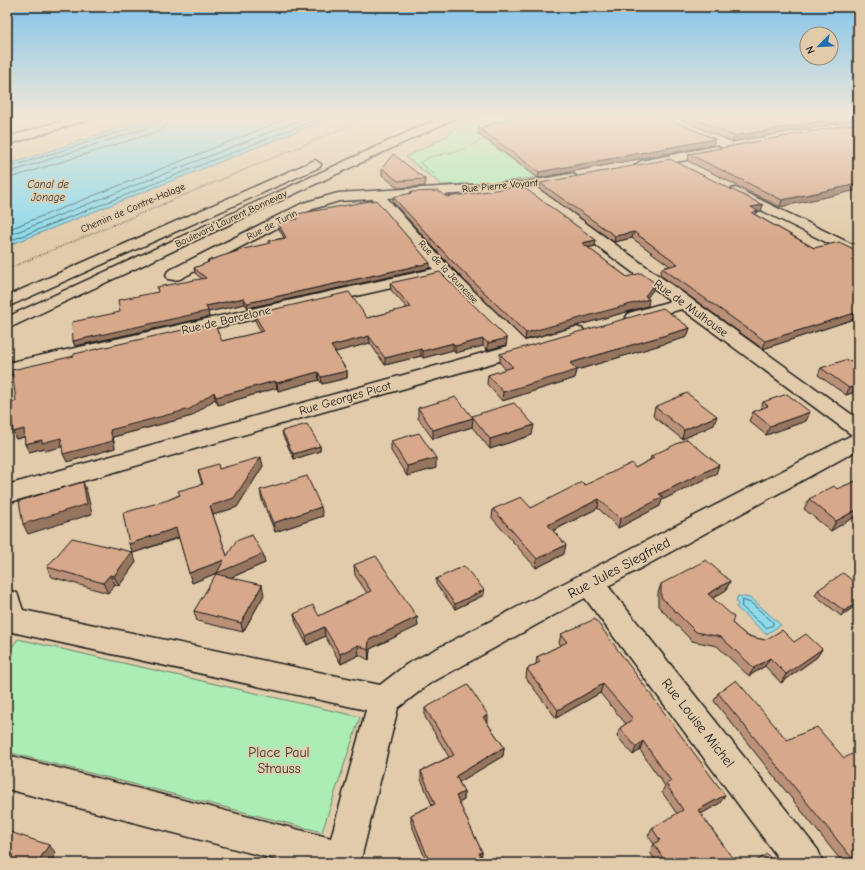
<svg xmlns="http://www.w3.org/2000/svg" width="865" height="870" viewBox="0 0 865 870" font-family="'Comic Neue',sans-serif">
	<rect width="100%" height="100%" fill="#e1cbaa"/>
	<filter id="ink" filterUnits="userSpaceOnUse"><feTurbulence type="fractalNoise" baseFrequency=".025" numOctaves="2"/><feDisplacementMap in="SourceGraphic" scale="8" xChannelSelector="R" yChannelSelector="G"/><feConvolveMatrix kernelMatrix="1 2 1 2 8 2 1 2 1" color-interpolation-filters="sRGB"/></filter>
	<g filter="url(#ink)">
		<!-- green -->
		<path fill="#acedb6" stroke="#648469" d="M481 115H542L538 177 502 182 442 185 406 157 447 136 457 126Z
			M18 639 360 717 322 832 7 752V654Z"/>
		<!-- water -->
		<path fill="#8ddbec" stroke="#608f99" d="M159 115H338L7 246V165Z
			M738 596 751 598 781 625 766 634 736 607 738 605 736 601Z"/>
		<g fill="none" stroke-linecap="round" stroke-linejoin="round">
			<!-- shore -->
			<path stroke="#49686f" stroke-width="1" d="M7 168 154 121 158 115
				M7 173 156 125 162 121 163 115
				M7 179 159 131 167 124 169 115
				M7 230 297 115
				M7 236 313 115
				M7 242 327 115
				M742 600 751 603 773 622V625L766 628 742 607Z"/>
			<!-- minor casing -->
			<g stroke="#1c1c1c" stroke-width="3">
				<path id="minor" d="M81 115H98L96 117 7 145V137Z
					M717 146 723 150 721 153 641 169 635 165 641 161Z
					M570 174 575 175 577 178 575 181 537 188 858 419V450L608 586 818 850 823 863H782L585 598 429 684 398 708 360 863H289L7 789V755L331 838 366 710 12 632 7 630V590L17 593 23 610 380 685 407 664 852 435 682 309 635 322 629 321 626 317 629 313 671 301 522 190 387 198 450 268 525 341 576 327 583 329 585 333 583 337 7 503V485L508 346 440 277 7 375V363L433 269 373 199 339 201 313 209 180 279 174 280 168 279 166 275 168 271 303 203 338 193 525 182Z
					M736 188 858 247V258L731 195 729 192 731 189Z"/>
			</g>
			<!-- highway casing -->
			<g stroke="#1c1c1c" stroke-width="3">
				<path id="highway" d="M445 115H460L458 117 7 329V317Z
					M315 160 321 164 320 167 7 307V296Z"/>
			</g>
			<!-- path-far1 -->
			<path stroke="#1c1c1c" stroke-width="1.5" stroke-dasharray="0.5 1.5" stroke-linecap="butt" d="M107 124 136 115
				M434 174 420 163 429 157 458 151 487 138
				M163 204 375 115"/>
			<!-- path -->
			<path stroke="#1c1c1c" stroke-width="2" stroke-dasharray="0.5 2" stroke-linecap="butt" d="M7 269 166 203"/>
			<!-- minor -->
			<use href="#minor" fill="#e1cbaa" fill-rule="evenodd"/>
			<!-- highway -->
			<use href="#highway" fill="#e1cbaa" fill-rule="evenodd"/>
		</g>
		<!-- wall -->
		<path fill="#ba9078" stroke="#1c1c1c" d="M519 115H660L715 139 713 145 538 178 478 134 479 128 519 116Z
			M670 115H858L732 142Z
			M858 123 780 207 688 161 689 154Z
			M382 168 425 179V186L398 188 382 175Z
			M540 183 763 205 761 211 757 212 756 215 814 248 858 251V321L854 319 763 349 660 275 662 268 670 266 632 238 614 242 540 189Z
			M410 192 447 197 595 246 588 248 627 277 653 290 647 298 648 306 525 340 451 267 393 202V197L411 194Z
			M295 215 430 268 248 308 245 304 208 312 209 317 75 346 73 341 120 312 158 292 202 279 195 273 194 268 208 263 207 261 269 244V241L284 238 279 229 278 223 295 220Z
			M857 237H858V246L855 244Z
			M390 283 507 338 506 345 487 350 483 346 455 353 453 350 423 358 421 356 385 365 370 343 335 352 347 371V378L322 384 319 380 278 391 277 388 218 405 215 399 192 416 113 437 115 448 67 462 62 446 45 451 44 448 29 452 25 444V437L16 439 13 432 222 341 261 332 255 320 254 314 367 318 407 308 391 290Z
			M690 328 687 337 577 370 575 378 502 401 487 384 488 375 506 370 500 363V354Z
			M858 359V394L855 392 846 395 818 375 821 368Z
			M763 402 810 412 806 421 766 435 749 421 753 412 761 409Z
			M655 407 714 425 682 439 653 416Z
			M418 408 472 417 532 435 490 449 472 427 433 439 418 418Z
			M282 431 320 446V451L294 459 283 436Z
			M391 441 436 468 407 476 391 451Z
			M651 456 716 474 662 500 660 506 618 528 598 508 553 531 564 554 536 568 492 518 493 509 531 508 585 485 635 468 650 460Z
			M263 466 237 507 213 515 227 556 263 554 265 563 230 578 264 595 243 632 197 621 194 611 218 575 217 573 192 583 179 538 133 553 168 500 179 495 202 484 198 470Z
			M858 480 831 531 804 509 809 499 837 489Z
			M260 490 323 516 275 532 262 500Z
			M136 562 119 586 115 584 108 593 52 577 47 567Z
			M354 565 417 617 418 626 370 649 369 660 359 655 341 664 325 636 307 645 296 623 294 614 319 616 367 593 355 575Z
			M436 579 484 595 455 609 436 584Z
			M730 581 726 590 713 598 732 623 747 636 765 640 794 642 822 649 817 657 781 683 765 666 749 676 717 646 692 641 658 606V593L661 584Z
			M858 585V604L841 616 815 595 818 590Z
			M561 634 720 803 701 814 736 863H657L650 852 654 844 648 836 652 828 677 814 662 792 665 786 640 750 633 755 617 736 620 728 626 724 600 693 556 718 526 678 527 669 536 664 537 657 561 645 559 643Z
			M718 693 787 740 844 758 858 863H843L714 701Z
			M425 708 488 724 504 747 503 756 459 782 464 792V800L459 803 482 852 481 858 483 863H427L411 823V815L432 805 421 779V771L449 757 425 717Z"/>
		<!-- shaded-wall -->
		<path fill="#977661" stroke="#1c1c1c" d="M858 115V120L732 142 734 136Z
			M715 139 713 145 538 178 539 172Z
			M858 184V190L780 207 782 200Z
			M763 205 761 211 757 212 756 218 750 219 751 207Z
			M634 232 632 238 614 242 615 236Z
			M596 240 595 246 581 249 582 243Z
			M430 263V268L248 308 247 303Z
			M655 283 653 290 645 300 649 299 648 306 525 340 526 333 645 296Z
			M244 298 245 304 208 312 209 317 75 346 73 341 206 306Z
			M857 312 854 319 763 349 765 341Z
			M690 328 687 337 577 370 575 378 502 401 503 392 570 363Z
			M369 336 370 343 332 353 331 346Z
			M507 338 506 345 487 350 488 343Z
			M483 339V346L455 353V346Z
			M453 343V350L423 358V351Z
			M421 349V356L385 365V358Z
			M347 371V378L322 384 321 377Z
			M318 372 319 380 278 391 277 383Z
			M275 381 277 388 218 405 216 397Z
			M858 385 855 392 846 395 849 388Z
			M214 392 215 399 192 416 113 437 115 448 67 462 63 454 110 430Z
			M810 412 806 421 766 435 770 426Z
			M717 416 714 425 682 439 684 430Z
			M473 418 472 427 433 439V430Z
			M534 425 532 435 490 449V439Z
			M24 429 28 436 16 439 13 432Z
			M61 438 65 446 45 451 44 448 29 452 25 444 42 440Z
			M320 446V451L294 459 293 454Z
			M261 457 263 466 237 507 213 515 210 506Z
			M436 458V468L407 476V466Z
			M719 465 716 474 662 500 660 506 618 528 620 519 659 494Z
			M83 482 87 492 92 514 28 534 23 524Z
			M599 499 598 508 546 534 548 525Z
			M321 507 323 516 275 532 273 523Z
			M858 509V515L831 531 836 521Z
			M176 528 179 537 133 553 129 544Z
			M566 545 564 554 536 568 537 559Z
			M132 552 136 562 119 586 114 576Z
			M263 554 265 563 220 582 217 573 192 583 189 573 224 560Z
			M110 575 115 584 108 593 103 583Z
			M730 581 726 590 705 603 708 594Z
			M262 585 264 595 243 632 241 623Z
			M484 590V595L455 609V604Z
			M858 602V604L841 616 844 611Z
			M417 617 418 626 370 649 369 660 368 650 369 640Z
			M324 627 325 636 307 645 306 636Z
			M358 645 359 655 341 664 340 654Z
			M822 649 817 657 781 683 786 674Z
			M770 658 765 666 749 676 754 668Z
			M603 684 600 693 556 718 558 710Z
			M488 715V724L483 717Z
			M643 741 640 750 633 755 636 747Z
			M504 747 503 756 456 784V776Z
			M464 792V800L456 805V796Z
			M725 795 720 803 694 818 698 810Z
			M49 845 56 853 50 863H37Z
			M482 852 481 859 479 853Z"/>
		<!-- building -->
		<path fill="#d8a88b" stroke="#1c1c1c" d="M522 115H660L715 139 539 172 479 128Z
			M685 115H857L734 136Z
			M858 123V184L782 200 689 154Z
			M393 154 425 179 398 181 382 168Z
			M670 159 763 205 751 207 758 211 752 213 814 248 839 242 858 251V312L765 341 662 268 678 264 634 232 615 236 540 183Z
			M522 186 596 240 582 243 627 277 641 273 655 283 645 296 649 299 526 333 451 260 393 197 412 193 410 192 438 191 447 197Z
			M376 200 430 263 247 303 244 298 206 306 208 311 73 341 72 322 120 312 118 300 158 292 157 287 206 278 194 268 209 262 207 261 244 249 270 243 269 241 286 238 278 223 298 219 295 215 297 214Z
			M440 272 507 338 488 343 483 339 455 346 453 343 423 351 421 349 385 358 369 336 331 346 347 371 321 377 318 372 277 383 275 381 216 397 214 392 190 409 110 430 113 441 63 454 61 438 42 443V440L25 444 24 429 13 432 10 402 16 401 12 370 74 356V354L214 323 222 341 264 331 254 314 349 292 367 318 411 307 390 283Z
			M663 308 690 328 570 363 577 370 503 392 488 375 513 367 500 354Z
			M858 359V385L849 388 821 368 845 360 853 361Z
			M687 393 717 416 684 430 655 407Z
			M787 394 810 412 770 426 753 412 768 406 763 402Z
			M456 397 473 418 433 430 418 408Z
			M514 403 534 425 490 439 472 416Z
			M307 424 320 446 293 454 282 431Z
			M419 433 436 458 407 466 391 441Z
			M687 439 719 465 659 494 663 497 620 519 599 499 548 525 566 545 537 559 493 509 521 497 531 508 582 482 585 485 632 463 635 468 654 458 651 456Z
			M261 457 234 498 210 506 227 556 236 541 252 535 263 554 217 573 224 560 189 573 176 528 129 544 123 513 168 500 180 495 178 491 203 484 198 470 218 464 219 469Z
			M307 476 321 507 273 523 260 490Z
			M858 480V509L836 521 809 499 834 486 837 489Z
			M83 482 87 504 23 524 19 501Z
			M72 538 132 552 114 576 110 575 103 583 47 567Z
			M376 556 417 617 369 640 368 650 358 645 340 654 324 627 306 636 294 614 313 605 319 616 371 591 354 565Z
			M706 560 730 581 708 594 734 617 732 623 747 636 765 640 782 630 794 642 806 634 822 649 786 674 770 658 754 668 721 637 696 632 661 597V584Z
			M464 566 484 590 455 604 436 579Z
			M843 573 858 585V602L844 611 818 590Z
			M216 574 262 585 241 623 194 611Z
			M595 619 725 795 698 810 736 863H666L654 844 660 840 652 828 683 810 666 784 671 781 643 741 636 747 620 728 633 719 603 684 558 710 527 669 540 662 537 657 567 642 561 634Z
			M736 680 787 740 817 727 844 758 858 751V863H856L718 693Z
			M468 685 488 715 483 717 504 747 456 776 464 792 456 796 482 852 479 853 483 863H430L411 815 435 804 421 771 454 755 425 708Z
			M7 831 49 845 37 863H7Z
			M767 854 774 863H753Z"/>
	</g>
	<!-- sky -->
	<linearGradient id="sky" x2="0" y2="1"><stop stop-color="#83c4ea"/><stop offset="0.49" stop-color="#f2e8d9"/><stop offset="1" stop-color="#f2e8d9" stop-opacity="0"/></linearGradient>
	<rect width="865" height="237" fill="url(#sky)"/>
	<g text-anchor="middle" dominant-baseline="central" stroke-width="3.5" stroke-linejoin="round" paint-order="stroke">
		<!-- far-street labels -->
		<g font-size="10" fill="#1c1c1c" stroke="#e1cbaa">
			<text transform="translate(500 186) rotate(-5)">Rue Pierre Voyant</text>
			<text transform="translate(133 208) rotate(-23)">Chemin de Contre-Halage</text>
			<text transform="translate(231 219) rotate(-25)">Boulevard Laurent Bonnevay</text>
			<text transform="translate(272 225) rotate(-27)">Rue de Turin</text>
			<text transform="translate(448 272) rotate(47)">Rue de la Jeunesse</text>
		</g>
		<!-- far-water labels -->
		<g font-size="11" font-style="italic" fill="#334246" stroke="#e1cbaa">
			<text x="48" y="184">Canal de<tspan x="48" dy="13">Jonage</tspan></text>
		</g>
		<!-- street labels -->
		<g font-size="12" fill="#1c1c1c" stroke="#e1cbaa">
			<text transform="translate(691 308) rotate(36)">Rue de Mulhouse</text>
			<text transform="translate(226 320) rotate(-13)">Rue de Barcelone</text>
			<text transform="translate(345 398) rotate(-16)">Rue Georges Picot</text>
		</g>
		<!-- near-street labels -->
		<g font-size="14" fill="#1c1c1c" stroke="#e1cbaa">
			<text transform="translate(619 568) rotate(-28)">Rue Jules Siegfried</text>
			<text transform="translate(698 723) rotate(52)">Rue Louise Michel</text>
		</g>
		<!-- near-park labels -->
		<g font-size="14" fill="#323b33" stroke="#e1cbaa">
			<text x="279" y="752">Place Paul<tspan x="279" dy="16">Strauss</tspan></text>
		</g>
	</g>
	<!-- margin -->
	<rect width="865" height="870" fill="none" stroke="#e1cbaa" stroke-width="24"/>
	<rect x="12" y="12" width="841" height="846" fill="none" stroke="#1c1c1c" stroke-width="1.5" filter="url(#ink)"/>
	<!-- north arrow -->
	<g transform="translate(819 46) rotate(246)"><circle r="19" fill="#e1cbaa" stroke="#928571"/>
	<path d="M0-3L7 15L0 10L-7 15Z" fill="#1f6fb2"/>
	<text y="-6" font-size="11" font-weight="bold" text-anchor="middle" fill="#1c1c1c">N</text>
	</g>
</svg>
